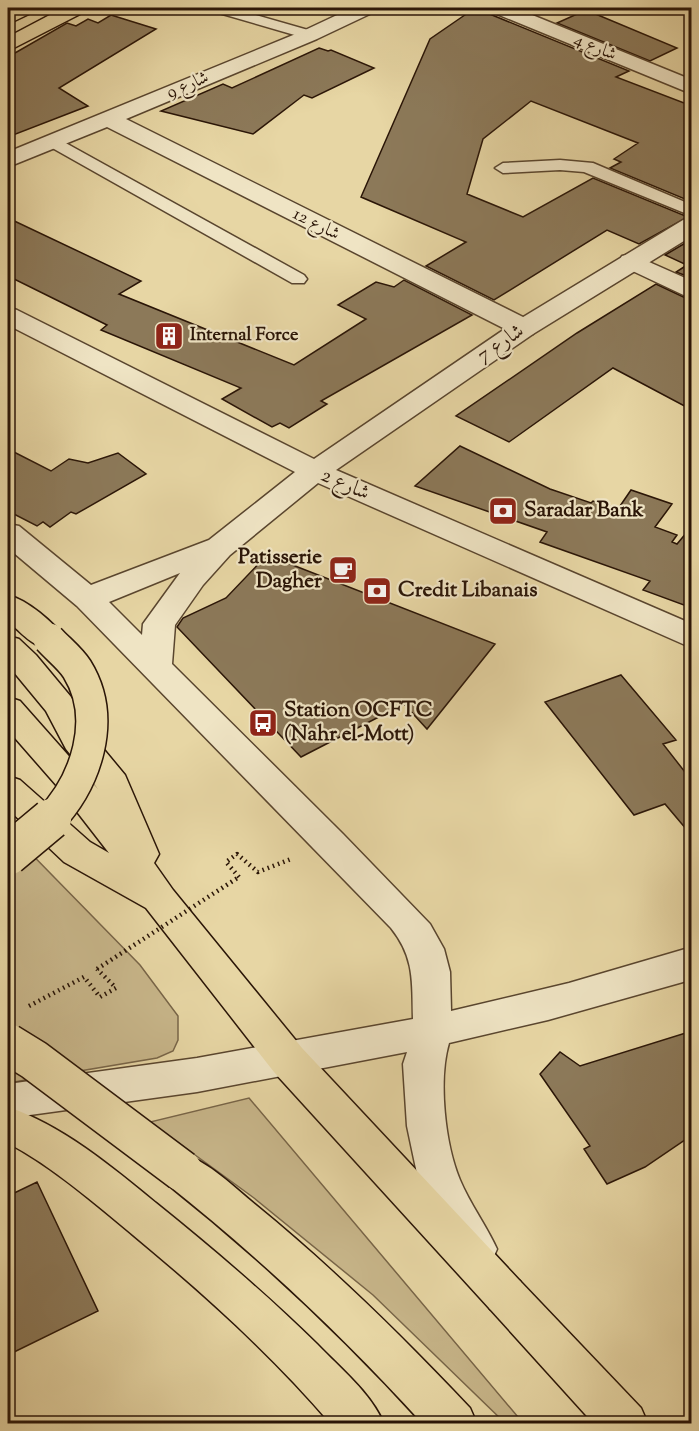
<svg xmlns="http://www.w3.org/2000/svg" width="699" height="1431" viewBox="0 0 699 1431" font-family="'Sorts Mill Goudy',Amiri,serif">
	<rect width="100%" height="100%" fill="#e7d6a4"/>
	<filter id="stains"><feTurbulence type="fractalNoise" baseFrequency=".00333" numOctaves="4"/><feColorMatrix values="0 0 0 0 .2 0 0 0 0 .09 0 0 0 0 .02 0 0 0 .5 -.17"/></filter>
	<radialGradient id="worn" r=".72"><stop offset=".6" stop-color="#630" stop-opacity="0"/><stop offset="1" stop-color="#630" stop-opacity=".3"/></radialGradient>
	<!-- green -->
	<path fill="#c7b589" stroke="#786548" stroke-width="1.5" d="M8 830 140 965 178 1016V1040L173 1051 157 1058 8 1083Z
		M249 1098 523 1423H505L373 1295 254 1198 150 1122Z"/>
	<!-- building -->
	<path fill="#8c7959" stroke="#2a1507" stroke-width="1.5" d="M475 8 629 71 616 77 692 106V202L610 168 621 162 614 159 638 143 531 101 483 139 467 194 523 217 593 178 688 217 639 244 607 230 494 300 426 266 466 242 361 197 430 39Z
		M586 10 677 48 650 61 557 23Z
		M111 15 156 29 59 88 88 106 8 137V57L67 23 76 26 88 19 98 23Z
		M319 48 328 51 331 50 374 68 312 98 304 95 253 134 161 111 223 84 232 88Z
		M8 218 141 281 119 294 294 365 366 319 338 305 376 282 394 287 404 280 472 315 321 401 327 404 289 428 280 423 272 427 222 399 241 388 101 330 107 325 8 276Z
		M692 239V278L676 272 687 265 665 255Z
		M656 284 692 301V410L613 368 509 442 456 416 577 333Z
		M460 446 550 489 591 503 593 501 618 509 631 490 672 504 655 527 677 535 672 542 677 544 692 526V608L643 590 650 581 540 542 547 532 415 486Z
		M8 449 51 471 69 459 88 463 118 453 146 474 76 514 71 512 50 527 43 522 37 526 8 511Z
		M267 555 495 644 427 729 404 704 301 757 177 627 183 618 226 598Z
		M621 675 676 740 663 744 692 781V836L665 804 634 815 545 702Z
		M692 1031V1135L645 1167 607 1184 584 1149 590 1146 540 1074 560 1052 580 1066Z
		M37 1182 98 1311 8 1355V1196Z"/>
	<g fill="none" stroke-linecap="round" stroke-linejoin="round">
		<!-- service casing -->
		<g stroke="#59452e" stroke-width="3">
			<path id="service" d="M210 8H231L315 32 318 35 315 38H305L212 11Z
				M53 136 304 275 307 279 304 283H292L47 145 45 141Z
				M560 160 593 163 692 205V216L584 172 560 170 503 173 495 168 503 163Z"/>
		</g>
		<!-- minor casing -->
		<g stroke="#59452e" stroke-width="3">
			<path id="minor" d="M352 8H377L374 12 317 39 126 119 533 322 537 328 533 334 524 336 515 334 107 127 8 167V152L303 31Z
				M631 254 692 281V299L622 266 619 261 622 256Z"/>
		</g>
		<!-- tertiary casing -->
		<g stroke="#59452e" stroke-width="3">
			<path id="tertiary" d="M489 8H515L692 80V94L492 12Z
				M692 218V236L533 334 336 470 692 624V648L318 483 230 555 203 585 175 625 172 664 343 834 430 924 444 949 450 972 451 1011 569 983 692 947V978L683 982 548 1020 449 1043C438 1080 445 1144 460 1180 470 1204 486 1225 497 1249L491 1263 476 1268 461 1263 419 1183 407 1126 403 1064 407 1052 197 1092 8 1118V1084L197 1058 413 1019C412 982 415 958 391 928L77 606 8 548V524L19 526 91 585 209 540 295 472 8 325V307L17 310 314 459 515 322 683 220ZM180 573 143 624 142 635 109 602Z"/>
		</g>
		<!-- trunk casing -->
		<g stroke="#2a1507" stroke-width="3">
			<path id="trunk" d="M505 1275 520 1281 641 1408 648 1424H594L490 1309 483 1295 490 1281Z"/>
		</g>
		<!-- motorway casing -->
		<g stroke="#2a1507" stroke-width="3">
			<path id="motorway" d="M12 8H36L33 12 8 24V10Z
				M63 8H87L84 12 8 51V37Z
				M8 595C27 600 54 622 65 639L60 647C37 653 24 635 8 621Z
				M8 636 19 639 36 655 71 697 91 734 125 775 159 854 154 863 173 890 302 1048 520 1281 527 1295 520 1309 505 1315 490 1309 274 1072 146 908 64 862 8 809V776L20 780 90 842 109 853 57 786 8 730V697L20 701 98 789 66 749 46 711 8 665Z
				M8 1107C63 1126 111 1166 156 1203 212 1248 266 1294 317 1344 340 1368 371 1393 384 1424H331C271 1354 203 1293 133 1235 93 1202 53 1167 8 1143Z
				M182 1153C210 1163 234 1187 257 1206 333 1268 403 1337 470 1408L477 1424H423C344 1337 259 1257 167 1184L161 1171 167 1158Z"/>
		</g>
		<!-- path -->
		<path stroke="#2a1507" stroke-width="4.5" stroke-dasharray="1.5 4" stroke-linecap="butt" d="M239 877 226 862 237 854 258 872 291 859
			M29 1006 84 977 100 997 116 988 97 969"/>
		<!-- service -->
		<use href="#service" fill="#efe4c4" fill-rule="evenodd"/>
		<!-- minor -->
		<use href="#minor" fill="#efe4c4" fill-rule="evenodd"/>
		<!-- tertiary -->
		<use href="#tertiary" fill="#efe4c4" fill-rule="evenodd"/>
		<!-- trunk -->
		<use href="#trunk" fill="#e7d6a4" fill-rule="evenodd"/>
		<!-- motorway -->
		<use href="#motorway" fill="#e7d6a4" fill-rule="evenodd"/>
		<!-- motorway-bridge-far1 casing -->
		<g stroke="#2a1507" stroke-width="34" stroke-linecap="butt">
			<path id="motorway-bridge-far1" d="M49 639C58 649 70 658 77 669 108 719 86 782 49 821"/>
		</g>
		<!-- motorway-bridge casing -->
		<g stroke="#2a1507" stroke-width="43" stroke-linecap="butt">
			<path id="motorway-bridge" d="M8 855 51 819
				M8 1044 34 1060 182 1171"/>
		</g>
		<!-- path-bridge -->
		<path stroke="#2a1507" stroke-width="4.5" stroke-dasharray="1.5 4" stroke-linecap="butt" d="M97 969 239 877"/>
		<!-- motorway-bridge-far1 -->
		<use href="#motorway-bridge-far1" stroke="#e7d6a4" stroke-width="31"/>
		<!-- motorway-bridge -->
		<use href="#motorway-bridge" stroke="#e7d6a4" stroke-width="40"/>
	</g>
	<!-- icons -->
	<defs>
		<g id="building-square" transform="scale(1.5)"><rect x="-9" y="-9" width="18" height="18" rx="4" fill="#8f2418" stroke="#efe4c4"/><path d="M-4-6H4V6H1V3H-1V6H-4ZM-2.5-4.3h1.7v1.8h-1.7ZM.8-4.3h1.7v1.8H.8ZM-2.5-1h1.7V.8h-1.7ZM.8-1h1.7V.8H.8Z" fill="#fff"/></g>
		<g id="bank-square" transform="scale(1.5)"><rect x="-9" y="-9" width="18" height="18" rx="4" fill="#8f2418" stroke="#efe4c4"/><path d="M-6-4H6V4H-6ZM0-2.3a2.3 2.3 0 1 0 0 4.6a2.3 2.3 0 1 0 0-4.6Z" fill="#fff"/></g>
		<g id="cafe-square" transform="scale(1.5)"><rect x="-9" y="-9" width="18" height="18" rx="4" fill="#8f2418" stroke="#efe4c4"/><path d="M-5.5-4.5H6V0H3Q3 3.5 0 3.5H-2.5Q-5.5 3.5-5.5 0ZM3-3.2v2h1.7v-2ZM-6 4.5H4V6H-6Z" fill="#fff"/></g>
		<g id="bus-square" transform="scale(1.5)"><rect x="-9" y="-9" width="18" height="18" rx="4" fill="#8f2418" stroke="#efe4c4"/><path d="M-5-6H5V4H4V6H2V4H-2V6H-4V4H-5ZM-3.5-4V0h7V-4ZM-3.5 1.2v1.5H-2V1.2ZM2 1.2v1.5H3.5V1.2Z" fill="#fff"/></g>
	</defs>
	<g fill-rule="evenodd">
		<use href="#building-square" x="169" y="336"/>
		<use href="#bank-square" x="503" y="511"/>
		<use href="#cafe-square" x="343" y="570"/>
		<use href="#bank-square" x="377" y="591"/>
		<use href="#bus-square" x="263" y="723"/>
	</g>
	<g text-anchor="middle" dominant-baseline="central" stroke-width="4.5" stroke-linejoin="round" paint-order="stroke">
		<!-- far-street labels -->
		<g font-size="18" fill="#2a1507" stroke="#efe4c4">
			<text transform="translate(595 48) rotate(23)">شارع 4</text>
			<text transform="translate(188 86) rotate(-23)">شارع 9</text>
			<text transform="translate(316 225) rotate(27)">شارع 12</text>
		</g>
		<!-- far-poi labels -->
		<g font-size="18" font-weight="bold" fill="#2a1507" stroke="#efe4c4" text-anchor="start">
			<text x="190" y="336">Internal Force</text>
		</g>
		<!-- street labels -->
		<g font-size="21" fill="#2a1507" stroke="#efe4c4">
			<text transform="translate(501 344) rotate(-34)">شارع 7</text>
			<text transform="translate(345 485) rotate(24)">شارع 2</text>
		</g>
		<!-- poi labels -->
		<g font-size="21" font-weight="bold" fill="#2a1507" stroke="#efe4c4" text-anchor="start">
			<text x="524" y="511">Saradar Bank</text>
			<text x="322" y="558" text-anchor="end">Patisserie<tspan x="322" dy="24">Dagher</tspan></text>
			<text x="398" y="591">Credit Libanais</text>
			<text x="284" y="711">Station OCFTC<tspan x="284" dy="24">(Nahr el-Mott)</tspan></text>
		</g>
	</g>
	<!-- margin -->
	<rect width="699" height="1431" fill="none" stroke="#e7d6a4" stroke-width="30"/>
	<rect x="9" y="9" width="681" height="1413" fill="none" stroke="#2a1507" stroke-width="3"/>
	<rect x="15" y="15" width="669" height="1401" fill="none" stroke="#2a1507" stroke-width="1.5"/>
	<rect width="100%" height="100%" filter="url(#stains)"/>
	<rect width="100%" height="100%" fill="url(#worn)"/>
</svg>
